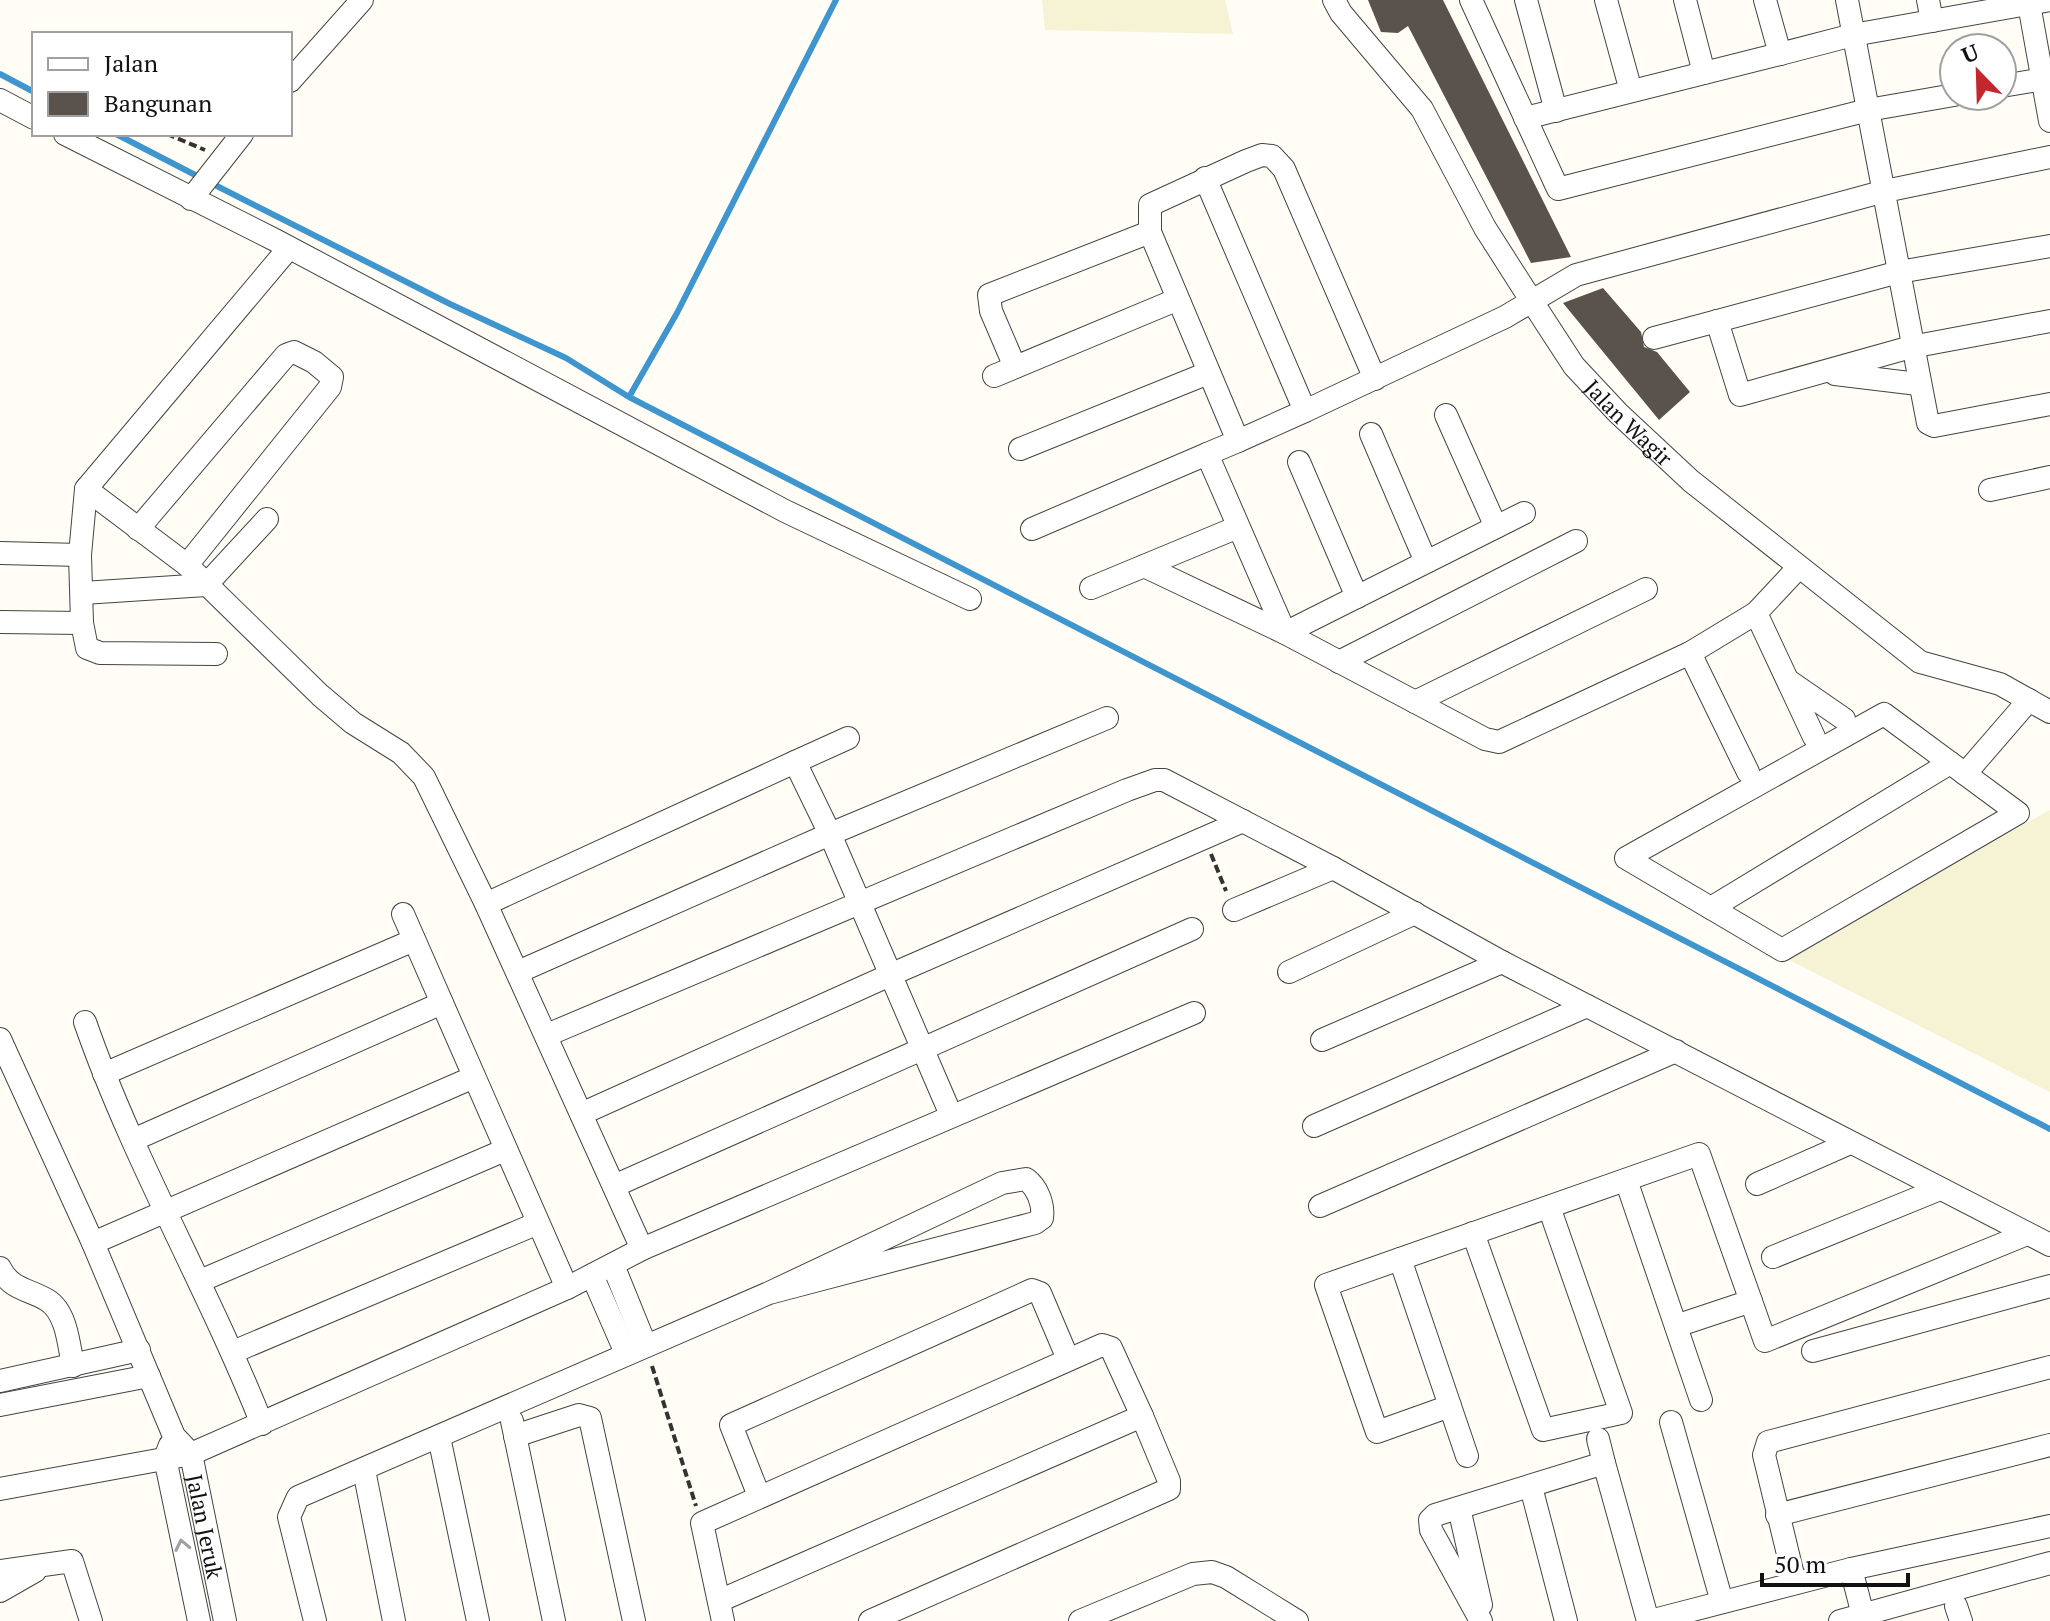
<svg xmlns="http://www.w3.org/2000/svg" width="2050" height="1621" viewBox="0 0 2050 1621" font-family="'PT Serif',serif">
	<rect width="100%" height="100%" fill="#fffdf5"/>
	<!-- farmland -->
	<path fill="#f6f3d4" d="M1042 0H1225L1233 34 1045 30Z
		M2050 810V1092L1783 957Z"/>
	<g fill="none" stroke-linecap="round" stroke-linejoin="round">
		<!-- stream -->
		<path stroke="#3f96cf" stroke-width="6" d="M0 74 34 92
			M116 134 201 178
			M211 183 450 304 566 358 629 397 2050 1129
			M629 397 677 313 836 0"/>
	</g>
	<!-- building -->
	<path fill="#5a524d" d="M1368 0H1443L1571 257 1531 263 1408 26 1398 33 1381 32Z
		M1603 288 1641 332 1644 347 1657 352 1690 392 1659 420 1563 303Z"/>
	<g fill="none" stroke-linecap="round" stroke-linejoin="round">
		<!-- minor casing -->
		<g stroke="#444" stroke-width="24">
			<g id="minor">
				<path id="s1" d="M1334 0 1341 13 1422 109 1485 228 1531 300 1574 366 1618 413 1691 481 1920 662 2000 684 2050 712"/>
				<path d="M1471 0 1558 189 1868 110 1954 95"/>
				<path d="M1526 0 1556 111"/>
				<path d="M1606 0 1631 91"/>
				<path d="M1685 0 1704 73"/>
				<path d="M1765 0 1780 54 1853 35 2050 0"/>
				<path d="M1847 0 1928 423 1934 426 2050 404"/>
				<path d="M1928 0 1932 21"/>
				<path d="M2029 4 2050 121"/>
				<path d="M290 81 362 0"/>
				<path d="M2002 86 2050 78"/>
				<path d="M0 100 34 118"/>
				<path d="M1525 118 1780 54"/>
				<path d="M65 134 275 240 785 511 970 599"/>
				<path d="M1205 178 1305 411 1505 317 1576 275 1885 191 2050 157"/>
				<path d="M191 199 242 134"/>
				<path d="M1717 321 1740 395 1911 347 2050 321"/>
				<path d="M1654 338 1899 272 2050 246"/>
				<path d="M1015 367 991 311 989 295 1150 232"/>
				<path d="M1835 374 1918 384"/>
				<path d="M994 376 1176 300"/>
				<path d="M1375 379 1284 169 1272 156 1262 155 1246 161 1150 205V232L1238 441 1207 454 1285 633 1485 739 1499 742 1690 653 1756 613 1798 568"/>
				<path d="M1446 415 1496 527"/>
				<path d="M1371 434 1426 562"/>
				<path d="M1238 441 1305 411"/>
				<path d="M1020 449 1208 373"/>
				<path d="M1299 462 1357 597"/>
				<path d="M86 489 187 565 320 695 353 723 401 753 424 777 486 904 642 1249"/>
				<path d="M1990 490 2050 477"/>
				<path d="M138 529 286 355 294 352 314 362 332 377 330 387 187 565"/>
				<path d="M1032 529 1207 454"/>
				<path d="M0 553 80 555"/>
				<path d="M1144 566 1285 633 1524 513"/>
				<path d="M1091 588 1238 527"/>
				<path d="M83 593 206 585 267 519"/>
				<path d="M1756 613 1814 737"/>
				<path d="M0 622 82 623"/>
				<path d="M1690 653 1748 772"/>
				<path d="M216 654 100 653 87 648 82 623 80 555 86 489 288 249"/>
				<path d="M1339 662 1576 541"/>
				<path d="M1789 681 1844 719"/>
				<path d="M1415 702 1646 589"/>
				<path d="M1884 714 2018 813 1782 950 1626 858Z"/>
				<path d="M795 762 848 738"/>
				<path d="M1965 774 2029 700"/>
				<path d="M486 904 795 762 830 834 951 1115"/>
				<path d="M1711 908 1950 763"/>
				<path d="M1234 910 1333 868"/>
				<path d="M403 914 567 1288"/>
				<path d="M518 972 830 834 1107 718"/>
				<path d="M1289 972 1415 913"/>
				<path d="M85 1022C133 1160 208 1288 262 1424"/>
				<path d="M547 1035 1127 790 1155 780H1164L1333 868 1502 962 2050 1245"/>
				<path id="s2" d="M0 1039 93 1243 174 1436 191 1454 225 1621"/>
				<path d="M1322 1040 1502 962"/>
				<path d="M104 1074 414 940"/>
				<path d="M581 1114 890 975 1243 821"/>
				<path d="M1314 1126 1587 1006"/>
				<path d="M133 1140 442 1003"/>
				<path d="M1626 1180 1701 1400"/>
				<path d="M1757 1184 1850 1143"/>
				<path d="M614 1186 1192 929"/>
				<path d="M1320 1206 1676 1051"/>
				<path d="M1473 1233 1543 1430 1621 1413 1549 1207"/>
				<path d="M93 1243 474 1077"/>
				<path d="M1773 1257 1940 1189"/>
				<path d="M1400 1259 1467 1456"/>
				<path d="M613 1265 645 1344"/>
				<path d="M0 1268C11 1290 29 1289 47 1300 67 1312 69 1346 73 1366"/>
				<path d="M592 1275 626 1353"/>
				<path d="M200 1281 505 1150"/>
				<path d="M1676 1326 1751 1301"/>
				<path d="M1813 1351 2050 1286"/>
				<path d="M233 1352 538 1223"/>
				<path d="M0 1381 139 1350"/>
				<path d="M0 1405 149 1376"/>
				<path d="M1450 1406 1377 1432 1326 1285 1699 1154 1765 1341 2027 1234"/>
				<path d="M512 1421 554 1621"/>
				<path d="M1671 1422 1722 1602"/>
				<path d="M515 1436 579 1415 590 1418 634 1621"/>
				<path d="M439 1437 478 1621"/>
				<path d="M1598 1439 1604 1463"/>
				<path d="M170 1445 165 1458 199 1621"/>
				<path d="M364 1470 394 1621"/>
				<path d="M1531 1487 1566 1621"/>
				<path d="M0 1489 191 1454 567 1288 642 1249 1194 1013"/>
				<path d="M759 1496 731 1425 1032 1290 1040 1293 1068 1359"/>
				<path d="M1459 1508 1481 1605"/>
				<path d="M1777 1515 2050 1445"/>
				<path d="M1851 1569 1863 1615"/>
				<path d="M0 1571 72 1561 91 1621"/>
				<path d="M1795 1583 1764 1455 1768 1442 2050 1367"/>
				<path d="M0 1591 35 1571"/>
				<path d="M719 1601 1142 1416 1169 1481V1489L870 1621"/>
				<path d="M1956 1606 1961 1621"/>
				<path d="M315 1621 289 1517 298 1497 769 1293 1002 1183 1026 1179C1037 1187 1044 1204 1042 1218L1035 1223 769 1293"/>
				<path d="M723 1621 702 1523 1102 1345 1111 1348 1142 1416"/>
				<path d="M1080 1621 1193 1574 1212 1572 1226 1577 1297 1621"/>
				<path d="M1481 1621 1431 1530 1430 1520 1435 1515 1604 1463 1648 1621"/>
				<path d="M1650 1621 1851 1569 2050 1526"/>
				<path d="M1840 1621 2050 1563"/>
			</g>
		</g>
		<!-- path -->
		<path stroke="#333" stroke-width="4" stroke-dasharray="8 4" stroke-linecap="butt" d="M167 134 205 150
			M1211 854 1226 891
			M652 1366 696 1506"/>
		<!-- minor -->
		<use href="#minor" stroke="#fff" stroke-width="22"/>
	</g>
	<!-- one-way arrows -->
	<defs><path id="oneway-chevron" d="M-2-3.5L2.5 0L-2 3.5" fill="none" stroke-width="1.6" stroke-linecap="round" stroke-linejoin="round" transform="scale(2)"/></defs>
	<use stroke="#a0a0a0" href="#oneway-chevron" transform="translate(182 1545) rotate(-102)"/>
	<g text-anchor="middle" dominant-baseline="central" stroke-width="8" stroke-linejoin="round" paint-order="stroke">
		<!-- street labels -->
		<g font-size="22" fill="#111" stroke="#fff">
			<text stroke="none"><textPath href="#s1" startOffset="518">Jalan Wagir</textPath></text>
			<text stroke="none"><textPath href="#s2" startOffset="532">Jalan Jeruk</textPath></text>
		</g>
	</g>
	<!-- legend -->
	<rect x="32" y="32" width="260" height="104" fill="#ffffff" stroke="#a0a0a0" stroke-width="2"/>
	<rect x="48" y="58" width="40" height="12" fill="#ffffff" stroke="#a0a0a0" stroke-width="2"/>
	<text x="104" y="72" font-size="24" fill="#111111">Jalan</text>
	<rect x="48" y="92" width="40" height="24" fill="#5a524d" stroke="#a0a0a0" stroke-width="2"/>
	<text x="104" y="112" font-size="24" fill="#111111">Bangunan</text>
	<!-- north arrow -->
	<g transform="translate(1978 72) rotate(337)"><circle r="38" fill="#ffffff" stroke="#a0a0a0" stroke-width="2"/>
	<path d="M0-6L14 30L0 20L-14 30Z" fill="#c4262e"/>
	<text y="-12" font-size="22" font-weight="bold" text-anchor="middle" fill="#111111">U</text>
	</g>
	<!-- scale -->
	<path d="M1762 1573v12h146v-12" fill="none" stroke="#111111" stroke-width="4"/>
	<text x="1774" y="1573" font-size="24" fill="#111111" stroke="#ffffff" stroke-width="6" paint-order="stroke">50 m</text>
</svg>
